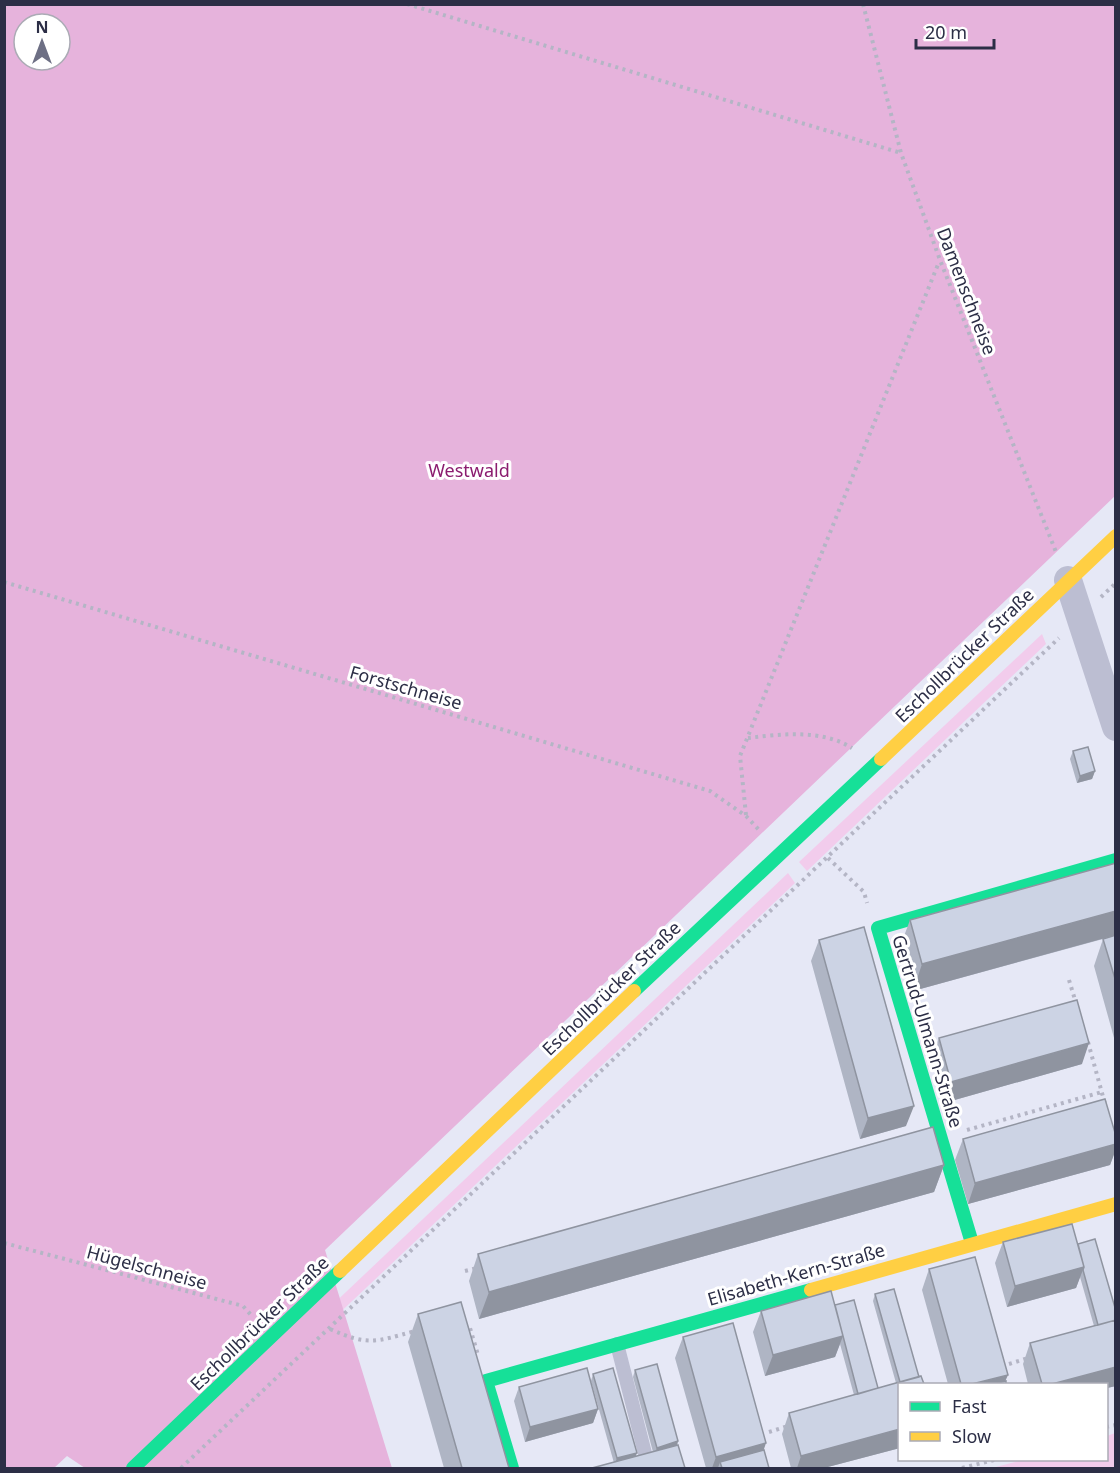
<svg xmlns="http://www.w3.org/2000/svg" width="1120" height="1473" viewBox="0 0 1120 1473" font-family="'Noto Sans',sans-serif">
	<rect width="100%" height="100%" fill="#e6e8f6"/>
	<!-- green -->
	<path fill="#f2ccec" d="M1042 634 1046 644 807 871 799 862Z
		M788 873 795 883 296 1354 289 1346Z
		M1115 1433V1468H992L1023 1460H1106L1107 1436Z"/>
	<!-- forest -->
	<path fill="#e6b3dc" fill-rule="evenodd" d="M5 5H1115V496L325 1250 392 1468H85L67 1456 54 1468H5ZM24 24H60V60H24Z"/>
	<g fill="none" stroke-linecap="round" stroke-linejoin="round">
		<!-- path -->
		<path stroke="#b4b5c5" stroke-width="4" stroke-dasharray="3 4.5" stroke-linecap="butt" d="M407 4 901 153
			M863 4 901 153 940 260 1056 552
			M4 582 710 791 746 816 760 831
			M1101 597 1116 583
			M748 738C781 734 822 729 852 748
			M746 815 740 756 939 262
			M828 858 864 892 867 903
			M1069 980 1076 1003
			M1088 1042 1105 1104
			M967 1130 1102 1092
			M4 1243 243 1306 252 1316
			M465 1271 477 1268
			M464 1324 470 1328 478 1355
			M330 1329C368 1346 375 1342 415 1331
			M1009 1364 1028 1358
			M1106 1427 1116 1425
			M769 1432 788 1426
			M181 1468 1059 638
			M962 1468 994 1460"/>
		<!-- lane -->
		<path stroke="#bcbed2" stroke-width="14" d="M617 1344 647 1461"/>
		<!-- street -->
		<path stroke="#bcbed2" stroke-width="28" d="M1068 580 1116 727"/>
		<!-- fast -->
		<path stroke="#16e098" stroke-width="14" d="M634 991 881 759
			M972 1243 878 928 1116 860
			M133 1468 340 1271
			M512 1468 486 1381 811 1290"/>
		<!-- slow -->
		<path stroke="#ffcf43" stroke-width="14" d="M881 759 1116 536
			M340 1271 634 991
			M811 1290 1116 1204"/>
	</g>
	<!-- wall -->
	<path fill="#afb5c4" d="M1073 751 1095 771 1092 779 1077 783 1070 759Z
		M1116 863V1045L1094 966 1103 939 913 991 900 947 910 920Z
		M819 940 906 1126 860 1139 811 961Z
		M939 1038 1082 1064 944 1103 931 1059Z
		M1116 1136V1149L1110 1165 968 1204 955 1160 963 1139Z
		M944 1165 934 1192 479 1319 469 1281 478 1254Z
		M1003 1242 1078 1244 1116 1311V1386L1107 1388V1384H1028L1023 1364 1030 1343 1094 1326 1080 1277 1076 1288 1007 1307 995 1263Z
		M929 1269 1006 1381V1384H948L922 1290Z
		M875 1294 919 1377 900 1384V1448L824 1468H791L782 1434 789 1413 854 1395 840 1344 835 1357 765 1376 753 1332 761 1311 835 1305 878 1388 896 1383 873 1301Z
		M418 1314 509 1468H444L408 1342Z
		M683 1337 764 1450 769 1468H706L675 1358Z
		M635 1370 678 1441 677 1445 614 1463 591 1381 593 1374 636 1456 653 1452 633 1377Z
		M519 1387 598 1409 593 1423 525 1442 514 1401Z"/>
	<!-- shaded-wall -->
	<path fill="#8f94a0" d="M1095 771 1092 779 1077 783 1080 776Z
		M1116 911V935L913 991 922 964Z
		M1089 1043 1082 1064 944 1103 951 1082Z
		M914 1106 906 1126 860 1139 868 1118Z
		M1116 1144V1149L1110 1165 968 1204 975 1183Z
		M944 1165 934 1192 479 1319 489 1292Z
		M1084 1267 1076 1288 1007 1307 1015 1286Z
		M843 1336 835 1357 765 1376 773 1355Z
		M1116 1367V1386L1107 1388V1384H1052Z
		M1008 1375 1004 1384H972Z
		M598 1409 593 1423 525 1442 530 1427Z
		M900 1429V1448L824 1468H797L801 1456Z
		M678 1441 676 1449 654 1455 657 1448Z
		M766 1443 759 1464 720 1462 718 1468H712L716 1457Z
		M637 1453 634 1460 614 1466 617 1458Z"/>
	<!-- building -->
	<path fill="#ccd3e4" stroke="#8f94a0" stroke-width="1.5" d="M1088 747 1095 771 1080 776 1073 751Z
		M1116 863V911L922 964 910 920Z
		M864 927 914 1106 868 1118 819 940Z
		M1116 935V982L1103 939Z
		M1077 1000 1089 1043 951 1082 939 1038Z
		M1105 1099 1116 1136V1144L975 1183 963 1139Z
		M933 1127 944 1165 489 1292 478 1254Z
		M1072 1224 1084 1267 1015 1286 1003 1242Z
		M1095 1239 1116 1311V1320L1098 1325 1083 1270 1084 1267 1078 1244Z
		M975 1257 1008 1375 972 1384H961L929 1269Z
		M894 1289 919 1377 900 1382 875 1294Z
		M831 1291 843 1336 773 1355 761 1311Z
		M854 1300 878 1388 858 1394 835 1305Z
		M461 1302 509 1468H462L418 1314Z
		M1116 1320V1367L1052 1384H1042L1030 1343Z
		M733 1323 766 1443 716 1457 683 1337Z
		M657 1364 678 1441 657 1448 635 1370Z
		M587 1368 598 1409 530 1427 519 1387Z
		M613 1368 637 1453 617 1458 593 1374Z
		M921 1376 924 1384H900V1429L801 1456 789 1413Z
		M1006 1381V1384H994Z
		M678 1445 685 1468H592Z
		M764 1450 769 1468H722L720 1462Z"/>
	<g text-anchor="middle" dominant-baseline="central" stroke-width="6" stroke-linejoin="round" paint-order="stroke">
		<!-- street labels -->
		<g font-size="18" fill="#2c2e46" stroke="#fff">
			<text transform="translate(967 291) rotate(69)">Damenschneise</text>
			<text transform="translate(964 655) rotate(-44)">Eschollbrücker Straße</text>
			<text transform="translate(406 687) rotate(16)">Forstschneise</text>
			<text transform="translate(611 988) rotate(-44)">Eschollbrücker Straße</text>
			<text transform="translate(928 1031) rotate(73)">Gertrud-Ulmann-Straße</text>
			<text transform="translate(147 1267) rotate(15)">Hügelschneise</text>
			<text transform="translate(796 1274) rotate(-16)">Elisabeth-Kern-Straße</text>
			<text transform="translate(259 1323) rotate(-44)">Eschollbrücker Straße</text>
		</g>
		<!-- park labels -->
		<g font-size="18" fill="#8b1c6f" stroke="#fff">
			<text x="469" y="470">Westwald</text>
		</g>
	</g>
	<!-- border -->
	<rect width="1120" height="1473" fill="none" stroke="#2c2e46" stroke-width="12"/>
	<!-- legend -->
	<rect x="898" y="1383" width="210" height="78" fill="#ffffff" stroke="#ababb5" stroke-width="1.5"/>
	<rect x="910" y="1402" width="30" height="9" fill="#16e098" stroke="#ababb5" stroke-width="1.5"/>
	<text x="952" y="1413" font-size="18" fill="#2c2e46">Fast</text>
	<rect x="910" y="1432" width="30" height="9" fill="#ffcf43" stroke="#ababb5" stroke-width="1.5"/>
	<text x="952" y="1443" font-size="18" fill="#2c2e46">Slow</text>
	<!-- north arrow -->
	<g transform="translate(42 42)"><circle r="28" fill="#ffffff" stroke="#ababb5" stroke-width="1.5"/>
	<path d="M0-4.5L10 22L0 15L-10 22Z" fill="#6d6f84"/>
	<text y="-9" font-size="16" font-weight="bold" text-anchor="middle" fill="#2c2e46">N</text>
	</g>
	<!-- scale -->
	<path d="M916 39v9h78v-9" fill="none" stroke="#2c2e46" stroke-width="3"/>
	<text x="925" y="39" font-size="18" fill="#2c2e46" stroke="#ffffff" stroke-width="4.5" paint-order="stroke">20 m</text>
</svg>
